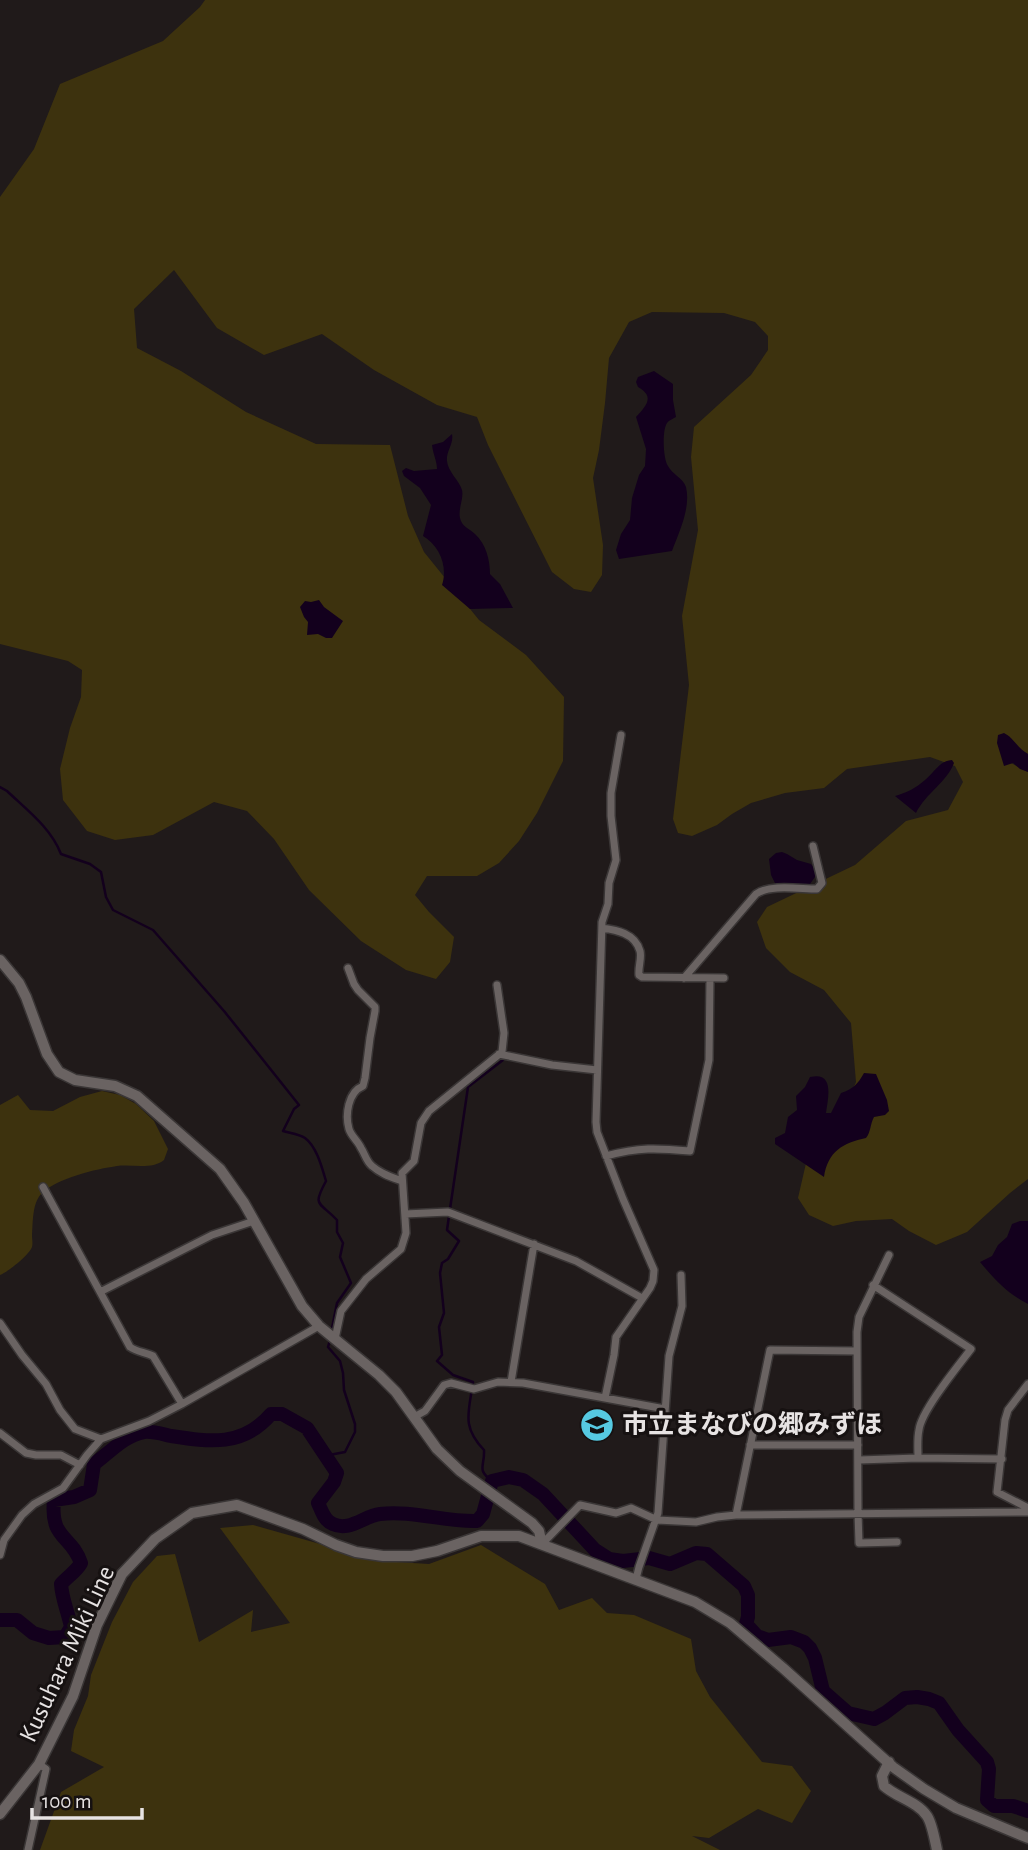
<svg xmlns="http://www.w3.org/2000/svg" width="1028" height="1850" viewBox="0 0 1028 1850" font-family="'Alegreya Sans','Noto Sans JP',sans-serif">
	<rect width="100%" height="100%" fill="#201a1a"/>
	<!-- green -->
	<path fill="#3d320e" d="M205 0H1028V754L1018 748 1009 736 1011 763 1028 772V1179L1010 1193 967 1232 936 1245 909 1231 892 1219 856 1221 833 1226 809 1215 798 1198 807 1159 844 1112 856 1082 851 1023 824 990 790 972 766 948 757 922 767 907 855 865 906 821 948 810 963 782 955 766 930 757 847 769 824 788 785 793 751 803 732 814 717 825 692 836 678 833 673 819 689 685 682 616 698 530 691 457 694 427 751 375 768 350V336L755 322 724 313 652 312 629 322 609 358 605 403 599 450 593 478 603 545 602 575 591 592 574 589 552 572 488 445 477 417 437 405 374 370 322 334 264 355 217 328 174 270 134 309 137 348 181 371 246 412 316 444 390 445 408 516 424 552 479 620 526 655 564 697 563 761 537 813 519 841 499 863 477 876H427L415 895 429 912 454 937 450 962 436 979 406 970 361 941 309 890 274 839 247 811 214 802 153 835 115 840 87 831 63 800 60 769 70 728 81 697 82 670 68 661 0 644V197L34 149 60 84 163 41 200 7Z
		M102 1091 120 1095 136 1104 154 1121 168 1149 164 1160C152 1170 132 1164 117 1166 96 1169 57 1178 41 1194 32 1204 33 1223 32 1236 32 1239 33 1243 32 1247 29 1255 8 1272 0 1275V1105L18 1095 30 1110 53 1111 80 1097Z
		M253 1525 380 1561 429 1564 481 1545 545 1584 559 1610 592 1598 607 1613 634 1615 691 1639 696 1671 710 1697 762 1762 792 1766 811 1791 792 1823 758 1809 709 1838 692 1836 720 1850H40L61 1792 104 1767 71 1751 74 1730 88 1696 91 1675 112 1622 133 1582 157 1556 175 1554 199 1642 253 1610 251 1632 290 1623 220 1528Z"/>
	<!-- water -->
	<path fill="#13001d" d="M654 371 673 384V400L676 417C673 419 669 420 667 423 662 430 663 459 668 466 672 474 683 478 686 487 691 508 679 532 672 551L619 559 616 550 621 534 630 520 632 498 639 475 645 466 646 449 636 417C645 407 656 397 638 387L636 382 638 377Z
		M452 434C454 444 446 451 447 461 448 472 459 480 462 490 464 498 458 509 460 518 462 527 469 528 475 534 486 544 490 560 490 574L500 584 513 608 470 609 442 585C448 567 440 546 423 536L431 505 420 488 404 476 402 471 406 468 414 471 437 469C437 461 433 454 432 445L443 442Z
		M319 600 324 607 343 621 332 638H326L318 634 307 635 308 622 304 617 300 607 305 601 311 602Z
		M1004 733C1014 738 1018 749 1028 754V772L1020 769 1013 763 1004 766 997 743 998 735Z
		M952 760 954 763C947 782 926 793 916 813L895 796C906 793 916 788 925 780 935 772 939 761 952 760Z
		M782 852 787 854 797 860 811 864 815 869V877L810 884 776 885 771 875 769 859 776 853Z
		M864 1073 876 1074 887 1100 889 1111 885 1115 874 1117C870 1124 871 1132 866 1138 843 1143 828 1151 824 1177L775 1144V1138L785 1133 788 1117 797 1110 796 1096 805 1087 810 1077C835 1071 828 1098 826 1113H831L841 1093C853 1089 858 1084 864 1073Z
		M1020 1221H1028V1304C1007 1293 996 1281 980 1262L992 1256 998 1245 1007 1237 1012 1224Z"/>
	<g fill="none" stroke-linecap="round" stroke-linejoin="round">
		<!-- stream -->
		<path stroke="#13001d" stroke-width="2.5" d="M0 787 7 791C27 810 51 828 61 854L90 864 101 872 106 897 113 910 153 930 224 1011 299 1105 294 1109 283 1131C289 1133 299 1134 305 1138 317 1147 322 1168 326 1181 312 1207 319 1201 337 1220V1232L343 1243 340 1257 351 1283 337 1303 331 1333
			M450 1209 468 1087 503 1060
			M449 1216 447 1230 459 1241 448 1259 442 1263 440 1273 444 1313 439 1327 442 1355 437 1361 453 1375 473 1382C469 1412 461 1426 484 1450 485 1467 476 1469 492 1481
			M324 1456 345 1452 355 1432V1424L344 1390 343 1373 340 1361 328 1347 330 1340"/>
		<!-- river -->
		<path stroke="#13001d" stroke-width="14" d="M0 1620H17L33 1633 49 1638 65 1637 71 1627C68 1612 62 1599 61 1584 68 1576 76 1572 81 1563 71 1534 50 1540 54 1500L74 1497 90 1490 94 1464C108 1454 125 1435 144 1432 152 1431 162 1434 171 1436 210 1442 243 1447 271 1414H282L307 1428 337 1473 334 1482 318 1503C322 1511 324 1521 333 1524 349 1532 364 1516 380 1514 412 1510 445 1522 477 1521L483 1514 492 1481 509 1477 523 1480 543 1494 595 1550 609 1559 623 1561 649 1558 670 1564 696 1553 707 1554 744 1586 748 1595V1617L746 1624 757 1636 768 1640 791 1637 804 1642 810 1648 815 1658 823 1691 848 1713 874 1719 885 1713 905 1698 917 1697 929 1699 939 1703 958 1730 987 1762 989 1769 987 1800 994 1806H1013L1028 1811"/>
		<!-- street casing -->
		<g stroke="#3a3636" stroke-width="10">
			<path id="street" d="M602 928C616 930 635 933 640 951 642 958 638 967 639 975L642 977 724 978
				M348 968 354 984 358 990 375 1007V1011L370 1038 365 1078 363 1086C348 1092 345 1115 349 1129 351 1136 358 1141 361 1148 365 1154 366 1161 372 1166 381 1174 391 1177 402 1181
				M684 978 756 894C770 884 799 889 817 889L822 883 813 846
				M499 1054 552 1065 597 1070
				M606 1156C639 1147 657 1148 690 1151L709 1060 710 978
				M43 1187 130 1347C137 1352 145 1352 153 1356L182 1404
				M405 1214 448 1212 576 1261 642 1298
				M889 1255 859 1317 857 1332 858 1513 859 1543 897 1542
				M873 1285 971 1349C958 1366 921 1411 919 1430 917 1439 918 1449 918 1458
				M100 1292 212 1235 254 1221
				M0 1323 22 1355 46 1384 60 1410 75 1429 101 1439
				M335 1339 341 1311 366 1279 401 1249 406 1233 402 1173 414 1161 421 1123 429 1111 502 1052 504 1033 497 985
				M511 1382 534 1244
				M1028 1384 1008 1410 1005 1420 997 1492 1028 1508
				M605 1398 614 1355 616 1337 650 1288 653 1281 654 1270 623 1199 597 1132 596 1122 602 922 608 904 609 883 616 860 611 816V793L621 735
				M414 1417 425 1411 444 1385 451 1383 474 1389 498 1382 523 1383 665 1409
				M0 1433 26 1453 36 1455H61L80 1465
				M750 1445H858
				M859 1460 918 1458 1002 1459
				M736 1515 770 1350 857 1351
				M542 1544 580 1505 616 1513 631 1508 657 1520 696 1522 717 1517 736 1515 1028 1512
				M0 1555 4 1540 22 1515 34 1504 63 1488 87 1455 101 1439 149 1421 182 1404 319 1326
				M636 1579 639 1567 658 1513 669 1356 682 1306 681 1275
				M28 1850 46 1769 39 1764"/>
		</g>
		<!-- secondary casing -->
		<g stroke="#3a3636" stroke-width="13">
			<path id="secondary" d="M0 960 19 983 26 997 47 1054 59 1072 75 1080 115 1086 137 1096 220 1169 244 1203 302 1306 319 1326 379 1375 396 1392 437 1449 460 1471 532 1523 539 1531 542 1544
				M889 1762 882 1776 884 1786C896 1797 918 1802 927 1816 932 1823 935 1841 937 1850
				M0 1814 39 1764 73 1696 97 1625 122 1574 155 1539 192 1513 237 1505 303 1529 336 1545 356 1552 383 1556H412L437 1551 481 1536H519L695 1602 730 1623 783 1668 893 1767 924 1789 956 1808 1028 1838"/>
		</g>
		<!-- street -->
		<use href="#street" stroke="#6a6362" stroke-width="7"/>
		<!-- secondary -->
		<use href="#secondary" stroke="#6a6362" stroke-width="10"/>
	</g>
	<!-- icons -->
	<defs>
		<g id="school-disc" transform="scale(1.75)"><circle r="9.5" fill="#56c9e1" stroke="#161111"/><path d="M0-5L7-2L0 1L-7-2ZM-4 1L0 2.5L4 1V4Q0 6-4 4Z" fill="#111"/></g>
	</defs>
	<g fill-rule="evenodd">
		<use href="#school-disc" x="597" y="1425"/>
	</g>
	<g text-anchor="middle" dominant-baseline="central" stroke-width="6" stroke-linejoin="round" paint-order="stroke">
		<!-- poi labels -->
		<g font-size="26" font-weight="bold" fill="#e7e3e3" stroke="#161111" text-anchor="start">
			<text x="622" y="1425">市立まなびの郷みずほ</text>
		</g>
		<!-- street labels -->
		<g font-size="26" fill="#e7e3e3" stroke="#161111">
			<text transform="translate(67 1654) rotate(-65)">Kusuhara Miki Line</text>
		</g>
	</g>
	<!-- scale -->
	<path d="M32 1808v10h110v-10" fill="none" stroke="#e7e3e3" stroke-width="3.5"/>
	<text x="42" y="1808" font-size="21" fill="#e7e3e3" stroke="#161111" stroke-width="5" paint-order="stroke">100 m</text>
</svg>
